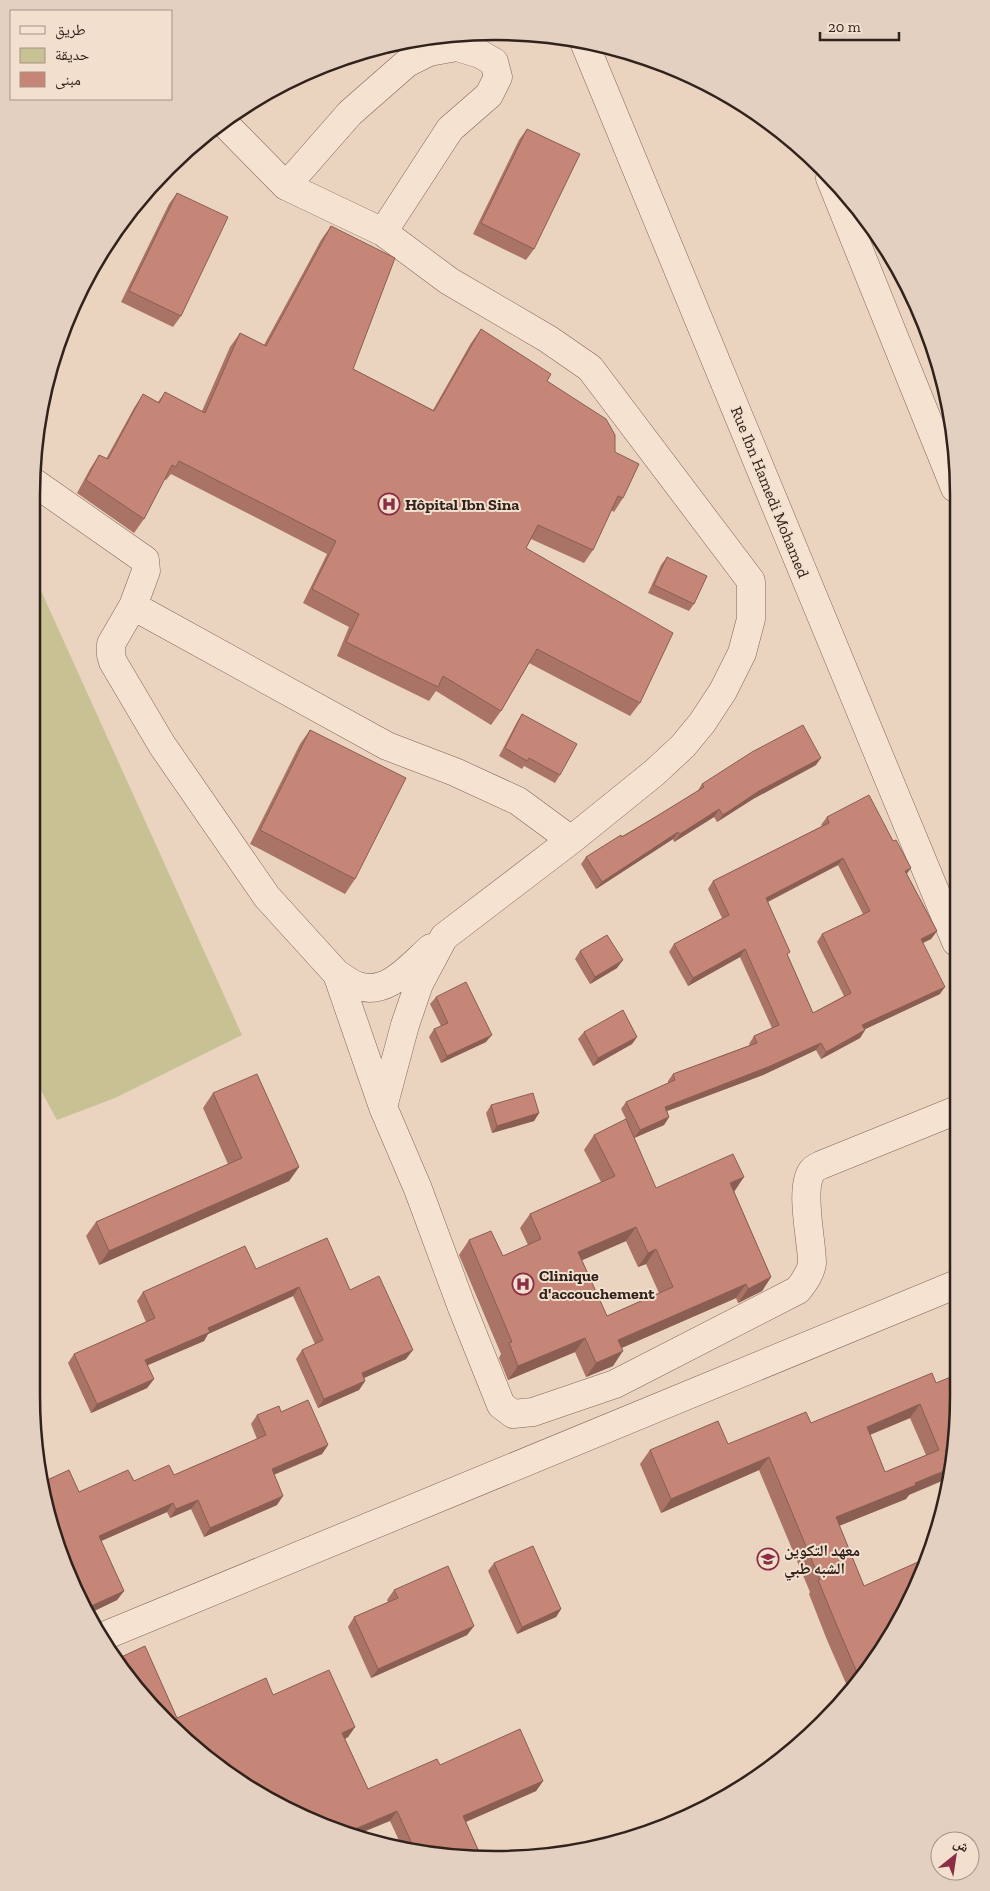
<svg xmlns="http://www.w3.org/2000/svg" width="990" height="1891" viewBox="0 0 990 1891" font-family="'Zilla Slab','Noto Naskh Arabic',serif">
	<rect width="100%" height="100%" fill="#ead3bf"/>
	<!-- green -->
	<path fill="#c7c194" d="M32 571 242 1035 115 1098 57 1120 32 1074Z"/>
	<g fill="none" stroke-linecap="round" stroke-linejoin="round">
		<!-- minor casing -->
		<g stroke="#816559" stroke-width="29">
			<path id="minor" d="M584 42 956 942
				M223 122 286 186 383 232 449 281 548 339 590 368 751 581V619L742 653 723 691 702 723 683 746 654 773 571 840 444 937 419 984 405 1025 383 1107 418 1189 461 1305 501 1405 513 1414 533 1412 615 1384 798 1290C804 1282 811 1273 812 1263 812 1240 799 1189 812 1171 814 1168 819 1166 821 1165L957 1110
				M830 178 955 488
				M286 186 350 113 407 63 429 52 457 47 480 54 494 62 498 77 489 95 450 129 383 232
				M32 481 145 560 146 571 133 606 111 644V655L113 662 162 745 267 897 337 974 383 1107
				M133 606 387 746 455 772 518 801 571 840
				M337 974C344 978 351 984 358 986 388 996 411 965 431 948
				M104 1636 957 1284"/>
		</g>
		<!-- minor -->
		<use href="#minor" stroke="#f6e2d1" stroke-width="28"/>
	</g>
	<!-- wall -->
	<path fill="#a97366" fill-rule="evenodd" d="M527 129 534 249 526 260 473 234 519 140Z
		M177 193 181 316 173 327 121 302 169 204Z
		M331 226 353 369 433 410 471 343 481 329 547 381 615 452 623 498 614 512 611 510 593 550 584 563 531 539 526 548 640 703 630 716 529 663 501 711 491 725 436 691 429 701 337 656 349 627 303 603 327 554 171 474 166 480 164 479 144 519 134 533 77 493 90 469 99 455 106 459 134 408 143 394 158 402 165 392 202 411 230 347 240 333 264 345 321 240Z
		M667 557 694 604 689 611 648 593 661 565Z
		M522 714 560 775 555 783 524 766 522 769 499 756 517 722Z
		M310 730 355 879 345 894 250 844 300 744Z
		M816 765 753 799 717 822 714 817 674 842 673 839 596 889 581 864 586 857 657 816 697 792 702 784Z
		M827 817 907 874 937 931 931 939 923 943 940 994 865 1029V1030L860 1038 821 1059 816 1050 763 1075 667 1111 669 1117 664 1125 634 1138 656 1188 734 1191 771 1277 762 1291 738 1303 736 1298 621 1348 613 1366 586 1377 575 1352 508 1380 499 1358 501 1354 459 1255 469 1240 503 1256 528 1245 520 1228 530 1214 601 1182 584 1150 594 1135 626 1119 621 1109 626 1102 668 1083V1081L673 1074 750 1045 749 1044 754 1036 772 1028 740 957 688 986 669 952 674 944 722 918 708 889 713 881 822 826 821 825ZM838 865 863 914 822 934 817 942 844 996 813 1013 788 956 768 902ZM626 1241 638 1267 646 1264 659 1293 607 1316 582 1260Z
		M580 951 617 968 590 984 575 959Z
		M436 997 486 1042 441 1063 429 1037 434 1029 441 1026 430 1004Z
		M584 1032 637 1037 632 1044 593 1066 578 1039Z
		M213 1093 299 1167 289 1181 99 1265 86 1236 96 1222 228 1164 203 1108Z
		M491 1105 539 1113 534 1121 492 1133 486 1113Z
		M256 1269 350 1290 406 1359 364 1378 365 1381 359 1390 318 1408 296 1359 302 1350 315 1344 293 1296 208 1334 204 1341 147 1365 154 1379 147 1388 91 1413 68 1363 74 1354 146 1322 137 1301 143 1292Z
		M936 1383 958 1426 906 1499 839 1526 864 1586 911 1601 848 1688 827 1640 809 1594 810 1592 759 1470 661 1513 640 1464 650 1450 728 1444 811 1423ZM910 1418 926 1455 885 1472 870 1435Z
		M281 1412 328 1445 322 1454 274 1475 277 1505 204 1537 191 1509 170 1518 167 1512 101 1541 124 1591 117 1600 92 1612 56 1545 79 1492 134 1481 174 1475 257 1439 251 1424 257 1415Z
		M494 1563 561 1609 556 1617 517 1634 488 1571Z
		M394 1590 474 1626 467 1635 371 1678 348 1627 354 1617 388 1602 387 1600Z
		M273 1695 355 1727 348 1737 345 1739 368 1789 440 1765 543 1781 536 1791 466 1822 480 1854 402 1847 390 1821 177 1718Z"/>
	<!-- shaded-wall -->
	<path fill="#8a5e53" d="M392 45 394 46 389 54 376 49Z
		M821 758 816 765 753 799 717 822 723 815 759 791Z
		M719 809 714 817 674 842 680 834Z
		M678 832 673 839 596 889 602 882Z
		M843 858 838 865 761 905 766 898Z
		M911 868 906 875 905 871Z
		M937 931 931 939 916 946 921 939Z
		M745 949 740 957 688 986 693 978Z
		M623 960 617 968 590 984 595 977Z
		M945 987 940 994 857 1033 862 1025Z
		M865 1030 860 1038 821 1059 826 1052Z
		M492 1035 486 1042 441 1063 447 1056Z
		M637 1037 632 1044 593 1066 598 1058Z
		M821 1043 816 1050 763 1075 659 1114 665 1107Z
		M539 1113 534 1121 492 1133 497 1126Z
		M669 1117 664 1125 634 1138 640 1130Z
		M299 1167 289 1181 99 1265 109 1251Z
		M744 1177 734 1192 730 1183Z
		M636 1227 626 1241 569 1266 578 1252Z
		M656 1249 646 1264 638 1267 648 1253Z
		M771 1277 762 1291 738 1303 748 1289Z
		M746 1284 736 1298 608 1354 618 1340Z
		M299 1287 293 1296 208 1334 204 1341 139 1369 145 1360 208 1328Z
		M585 1338 575 1352 508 1380 518 1366Z
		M413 1350 406 1359 355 1382 362 1373Z
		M623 1351 613 1366 586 1377 596 1363Z
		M154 1379 147 1388 91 1413 97 1404Z
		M365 1381 359 1390 318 1408 324 1399Z
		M920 1404 910 1418 857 1440 867 1427Z
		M328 1445 322 1454 265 1478 272 1469Z
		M769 1457 759 1470 661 1513 671 1499Z
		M951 1468 949 1478 909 1495 906 1499 826 1531 836 1517 915 1483Z
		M283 1496 277 1505 204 1537 210 1528Z
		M198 1500 191 1509 170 1518 176 1509Z
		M173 1503 167 1512 92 1545 99 1536Z
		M124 1591 117 1600 92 1612 89 1607Z
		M561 1609 556 1617 517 1634 522 1627Z
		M474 1626 467 1635 371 1678 378 1669Z
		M355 1727 348 1737 335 1743 342 1733Z
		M543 1781 536 1791 456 1826 463 1816Z
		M397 1811 390 1821 356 1835 348 1832Z"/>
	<!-- building -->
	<path fill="#c58677" stroke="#8a5e53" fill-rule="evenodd" d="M527 129 580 154 534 249 481 223Z
		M177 193 228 217 181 316 129 291Z
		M331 226 395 258 353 369 434 411 481 329 551 374 547 381 606 419 615 435V452L639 464 623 498 618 496 593 550 538 525 526 548 673 633 640 703 537 649 501 711 443 676 438 687 346 642 359 614 312 589 336 541 179 461 176 467 172 465 144 519 86 480 99 455 108 459 143 394 159 403 165 392 205 413 240 333 266 346Z
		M667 557 707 576 694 604 654 585Z
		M522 714 577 744 560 775 529 758 527 761 505 748Z
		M803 725 821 758 759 791 723 815 719 809 680 834 678 832 602 882 586 857 621 835 622 837 657 816 704 787 702 784 752 752Z
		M310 730 406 778 355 879 260 830Z
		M869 795 893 841 896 840 911 868 905 871 937 931 921 939 945 987 862 1025 865 1030 826 1052 821 1043 768 1067 665 1107 669 1117 640 1130 626 1102 675 1080 673 1074 757 1043 754 1036 779 1025 745 949 693 978 674 944 729 915 713 881 829 823 827 817ZM843 858 870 911 822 934 851 993 813 1013 787 954 790 952 766 898Z
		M607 935 623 960 595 977 580 951Z
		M466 982 492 1035 447 1056 434 1029 448 1023 436 997Z
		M623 1010 637 1037 598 1058 584 1032Z
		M257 1074 299 1167 109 1251 96 1222 242 1158 213 1093Z
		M533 1093 539 1113 497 1126 491 1105Z
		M626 1119 656 1188 733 1154 744 1177 730 1183 771 1277 748 1289 746 1284 618 1340 623 1351 596 1363 585 1338 518 1366 509 1343 512 1342 469 1240 491 1231 503 1256 541 1239 530 1214 615 1176 594 1135ZM636 1227 648 1253 656 1249 673 1287 607 1316 578 1252Z
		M327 1238 350 1290 379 1276 413 1350 362 1373 365 1381 324 1399 302 1350 323 1340 299 1287 208 1328 210 1332 145 1360 154 1379 97 1404 74 1354 155 1318 143 1292 245 1246 256 1269Z
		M932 1373 936 1383 958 1374V1426L951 1468 915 1483 916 1485 836 1517 864 1586 927 1558 911 1601 858 1675 837 1626 818 1580H820L769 1457 671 1499 650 1450 718 1421 728 1444 806 1412 811 1423ZM920 1404 939 1450 885 1472 867 1427Z
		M308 1400 328 1445 272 1469 283 1496 210 1528 198 1500 176 1509 173 1503 99 1536 124 1591 89 1607 56 1545 45 1481 69 1470 79 1492 128 1470 134 1481 169 1465 174 1475 266 1435 257 1415 279 1406 281 1412Z
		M533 1546 561 1609 522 1627 494 1563Z
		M448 1566 474 1626 378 1669 354 1617 398 1598 394 1590Z
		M145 1646 177 1718 266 1678 273 1695 329 1670 355 1727 342 1733 368 1789 437 1759 440 1765 520 1729 543 1781 463 1816 480 1854 414 1848 397 1811 348 1832 238 1782 127 1679 117 1659Z
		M539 1854V1856L529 1858Z"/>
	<!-- icons -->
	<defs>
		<g id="hospital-ring" transform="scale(1.125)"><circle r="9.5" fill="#f2dfce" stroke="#8b2d44" stroke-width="1.5"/><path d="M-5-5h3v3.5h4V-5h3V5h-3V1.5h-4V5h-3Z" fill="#8b2d44"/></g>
		<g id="university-ring" transform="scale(1.125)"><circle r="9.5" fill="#f2dfce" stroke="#8b2d44" stroke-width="1.5"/><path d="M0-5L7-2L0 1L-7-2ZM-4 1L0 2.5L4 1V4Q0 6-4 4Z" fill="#8b2d44"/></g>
	</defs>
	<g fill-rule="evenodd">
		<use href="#hospital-ring" x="389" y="504"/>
		<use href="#hospital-ring" x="523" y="1284"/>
		<use href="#university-ring" x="768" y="1559"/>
	</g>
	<g text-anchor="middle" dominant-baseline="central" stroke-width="4" stroke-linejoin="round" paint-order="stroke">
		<!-- street labels -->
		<g font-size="16" fill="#32221c" stroke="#f2dfce">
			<text transform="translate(770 492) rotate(68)">Rue Ibn Hamedi Mohamed</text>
		</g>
		<!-- poi labels -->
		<g font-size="16" font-weight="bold" fill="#32221c" stroke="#f2dfce" text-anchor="start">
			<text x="405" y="504">Hôpital Ibn Sina</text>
			<text x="539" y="1275">Clinique<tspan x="539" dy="18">d'accouchement</tspan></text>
			<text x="784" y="1550">معهد التكوين<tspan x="784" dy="18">الشبه طبي</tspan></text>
		</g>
	</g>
	<!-- crop -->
	<path d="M0 0H990V1891H0ZM495 40H495A455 455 0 0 1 950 495V1396A455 455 0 0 1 495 1851H495A455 455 0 0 1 40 1396V495A455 455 0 0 1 495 40Z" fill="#e3d0c0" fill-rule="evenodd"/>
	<path fill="none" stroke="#32221c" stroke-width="2.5" d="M495 40H495A455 455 0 0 1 950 495V1396A455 455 0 0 1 495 1851H495A455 455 0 0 1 40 1396V495A455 455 0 0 1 495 40Z"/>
	<!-- legend -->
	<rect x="10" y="10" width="162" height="90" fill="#f2dfce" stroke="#a59387"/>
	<rect x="20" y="26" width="25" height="8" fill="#f6e2d1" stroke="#a59387"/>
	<text x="55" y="35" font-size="15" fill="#32221c">طريق</text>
	<rect x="20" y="48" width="25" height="15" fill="#c7c194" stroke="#a59387"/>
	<text x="55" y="60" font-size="15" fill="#32221c">حديقة</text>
	<rect x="20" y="72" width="25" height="15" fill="#c58677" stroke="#a59387"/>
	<text x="55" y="85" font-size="15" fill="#32221c">مبنى</text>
	<!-- north arrow -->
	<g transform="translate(955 1856) rotate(30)"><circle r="24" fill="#f2dfce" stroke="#a59387"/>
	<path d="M0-4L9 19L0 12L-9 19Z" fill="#8b2d44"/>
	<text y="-8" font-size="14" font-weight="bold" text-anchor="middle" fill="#32221c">ش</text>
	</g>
	<!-- scale -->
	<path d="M820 32v8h79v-8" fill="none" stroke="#32221c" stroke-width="2.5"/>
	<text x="828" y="32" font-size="15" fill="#32221c" stroke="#f2dfce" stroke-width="4" paint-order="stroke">20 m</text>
</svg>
